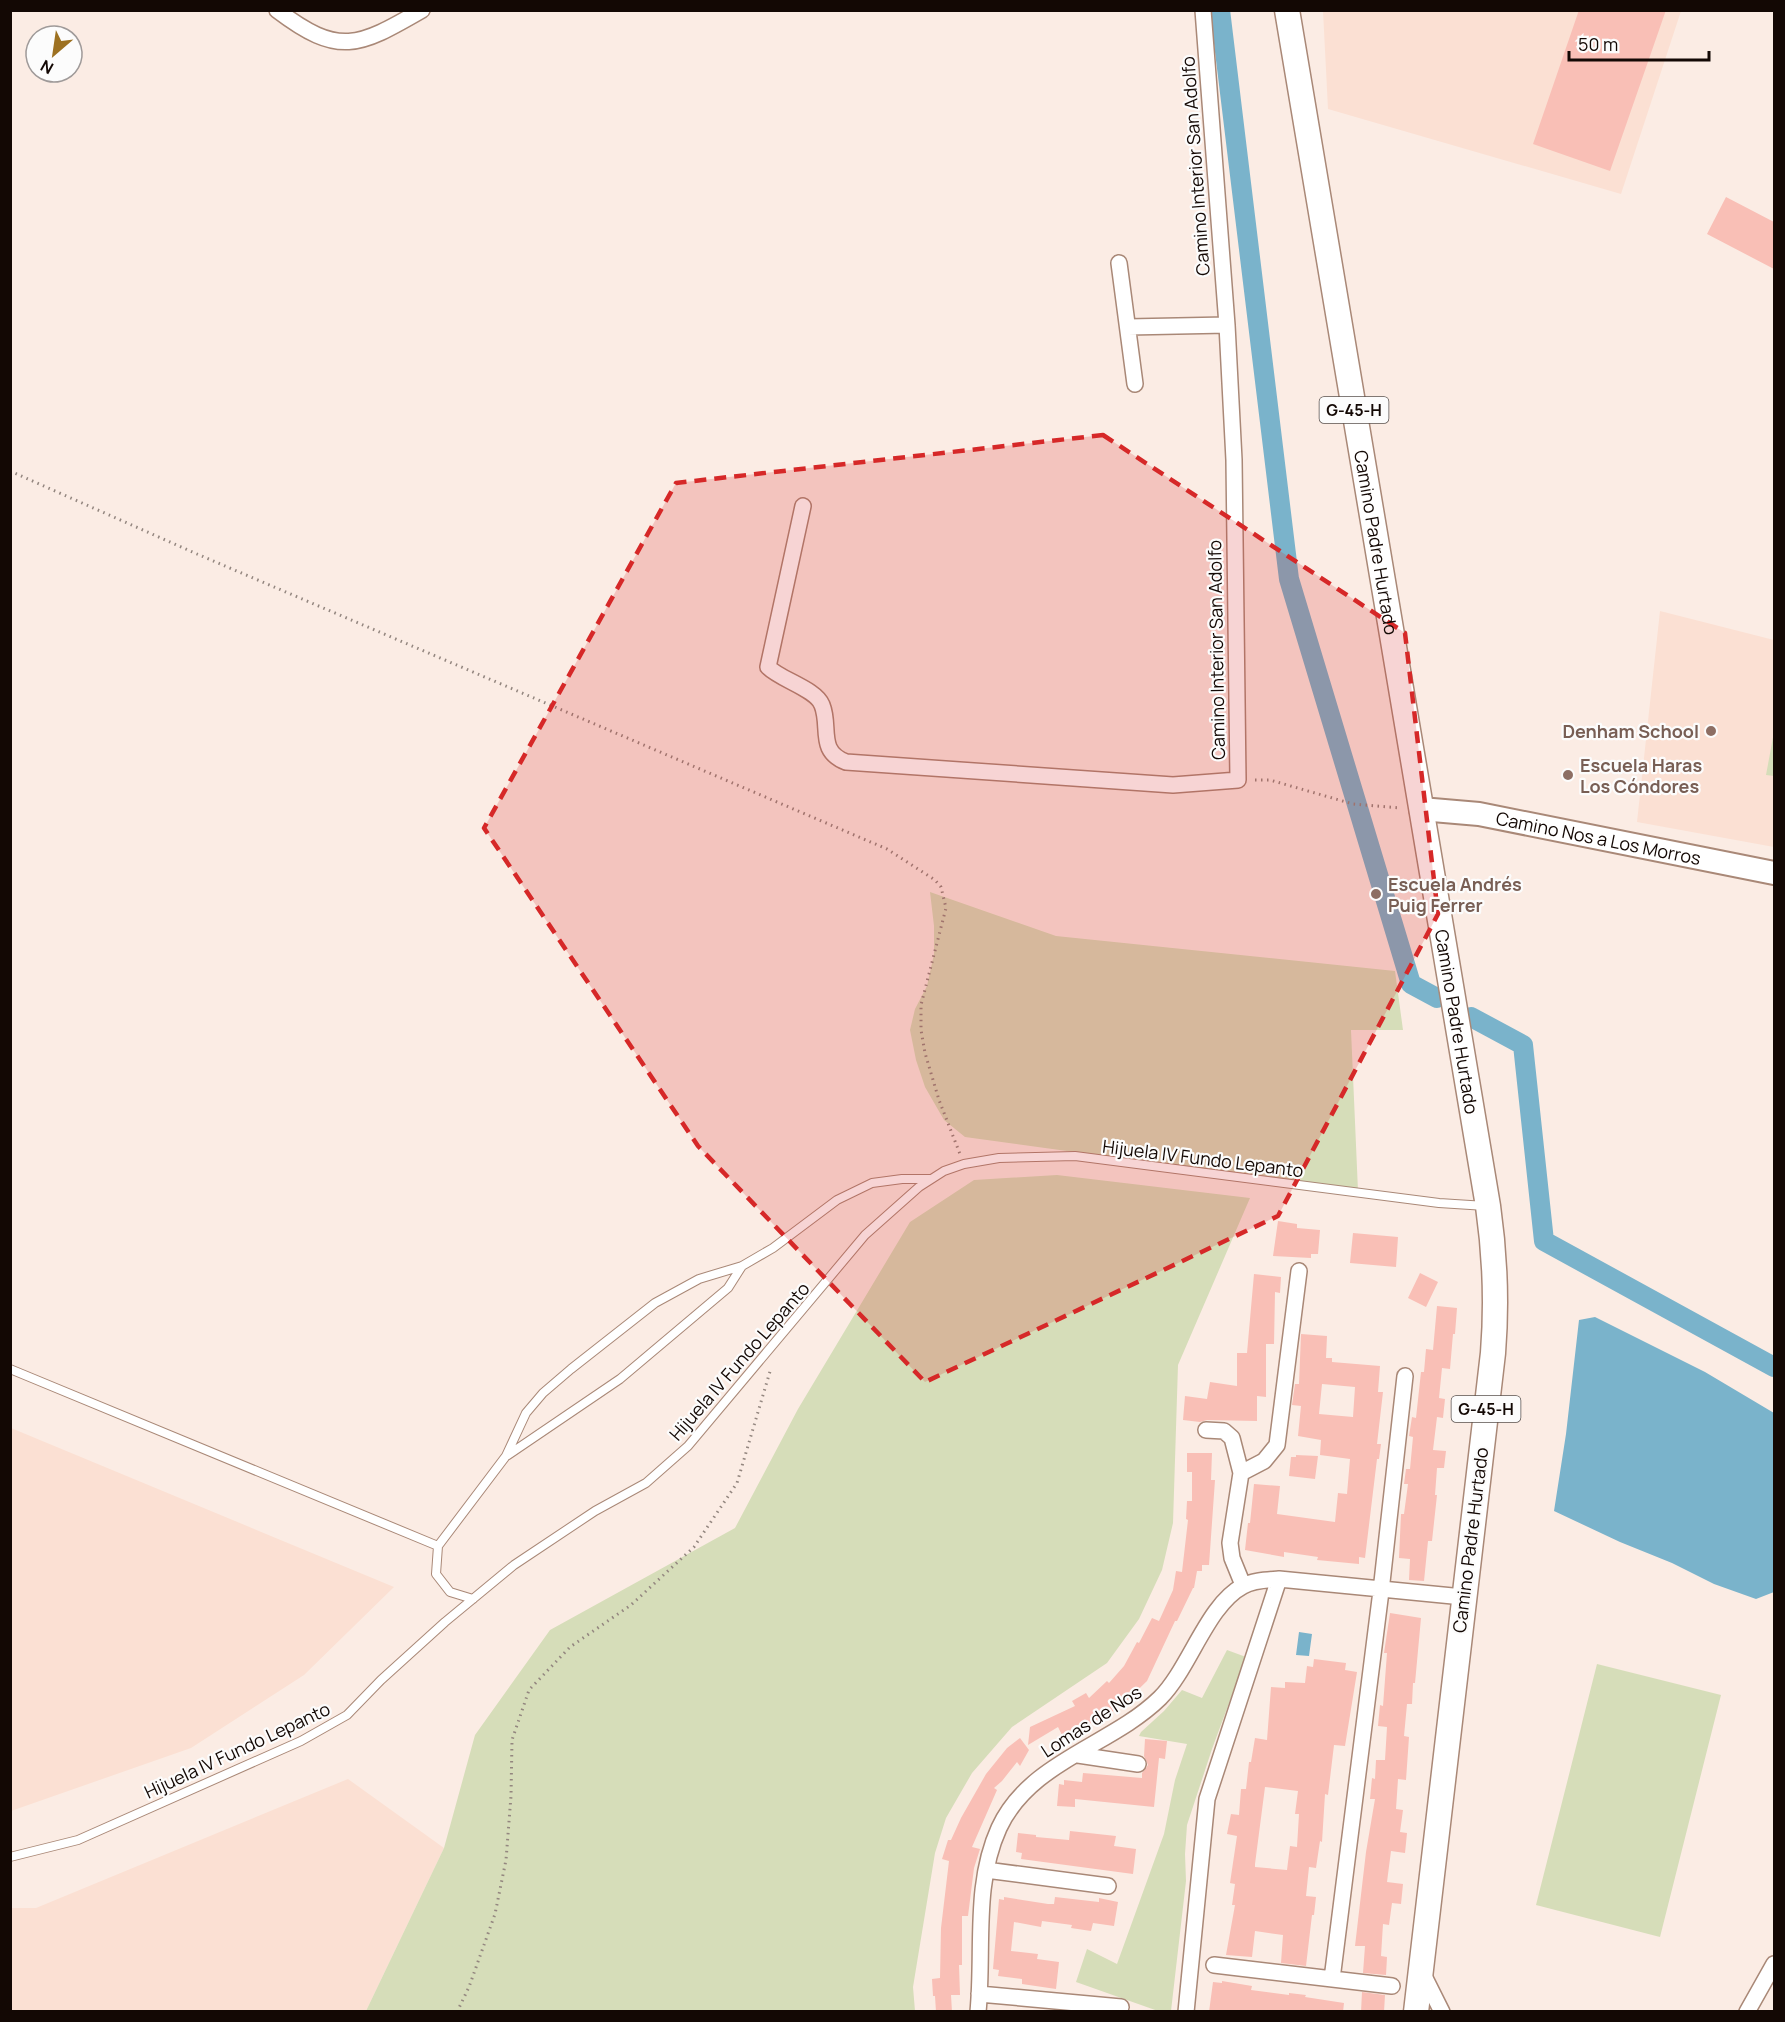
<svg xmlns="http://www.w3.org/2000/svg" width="1785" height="2022" viewBox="0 0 1785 2022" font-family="Manrope,sans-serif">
	<rect width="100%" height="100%" fill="#fbece4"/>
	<!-- built -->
	<path fill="#fbe0d3" d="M1323 11H1681L1621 194 1328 109Z
		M1660 611 1774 640V847L1637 822Z
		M10 1428H11L394 1587 304 1675 191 1748 11 1811Z
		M348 1779 444 1848 366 2011 11 2012V1908H36Z"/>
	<!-- green -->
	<path fill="#d6ddb9" d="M1774 732V776L1766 775Z
		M930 892 1056 936 1395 971 1403 1030H1351L1358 1191 965 1137 944 1120 925 1087 916 1060 910 1030 915 1009 927 986 934 954V926Z
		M1057 1175 1250 1198 1178 1365 1173 1523 1162 1570 1139 1619 1107 1663 1012 1727 972 1773 946 1818 935 1853 913 1987 915 2011H366L444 1848 475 1735 550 1630 735 1528 798 1409 910 1222 974 1180Z
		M1227 1650 1246 1657 1212 1749 1187 1825 1185 1854 1186 1881 1171 2011H1158L1076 1982 1087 1949 1117 1964 1164 1834 1175 1780 1187 1744 1139 1736 1141 1732 1164 1711 1182 1690 1202 1698Z
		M1597 1664 1721 1695 1660 1937 1536 1905Z"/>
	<!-- water -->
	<path fill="#7ab3cb" d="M1595 1317 1705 1372 1774 1413V1592L1756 1599 1714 1584 1672 1563 1620 1542 1554 1511 1566 1434 1579 1320Z
		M1299 1632 1312 1634 1309 1656 1296 1655Z"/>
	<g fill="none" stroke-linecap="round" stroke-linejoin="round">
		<!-- canal -->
		<path stroke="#7ab3cb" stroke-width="20" d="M1220 10 1289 579 1411 984 1437 998
			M1471 1017 1523 1045 1544 1241 1774 1367"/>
	</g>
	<!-- building -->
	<path fill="#f9bfb6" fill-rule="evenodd" d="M1579 10H1666L1610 171 1533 144Z
		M1726 197 1774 222V269L1707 234Z
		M1278 1221 1297 1224V1228L1320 1230 1318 1254H1311V1258L1273 1256Z
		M1353 1233 1398 1237 1396 1267 1350 1263Z
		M1420 1273 1438 1282 1426 1307 1408 1298Z
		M1254 1274 1281 1277 1280 1293 1275 1292 1274 1344H1266V1397L1257 1396V1421L1207 1420 1200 1422 1183 1420 1185 1396 1207 1399 1210 1382 1237 1386V1353H1247Z
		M1437 1306 1457 1308 1455 1334H1453L1450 1369 1442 1368 1439 1398 1445 1399 1443 1418 1437 1417 1433 1450 1446 1451 1444 1468H1437L1435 1495H1437L1432 1541H1428L1424 1581 1409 1580 1410 1559 1399 1558 1401 1514H1404L1408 1484H1404L1406 1469H1410L1413 1437 1409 1436 1412 1417 1416 1418 1421 1372H1424L1426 1349 1433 1350Z
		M1301 1334 1327 1336 1326 1358H1332V1362L1380 1366 1378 1392H1383L1377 1444H1381L1379 1459H1377L1365 1558 1359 1557V1564L1317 1560 1318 1557 1284 1552V1557L1245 1550 1248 1523H1250L1254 1484 1280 1486 1277 1514 1335 1522 1338 1493 1347 1494 1350 1459 1320 1455 1321 1440 1298 1436 1301 1406 1292 1405 1295 1384H1299ZM1322 1384 1355 1387 1353 1417 1319 1414Z
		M1187 1453H1212L1211 1480H1215L1209 1565H1202V1571H1197L1194 1588H1193L1177 1621H1175L1147 1681 1115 1712 1113 1711 1081 1728 1082 1730 1064 1739 1058 1727 1028 1745 1030 1727 1075 1706 1072 1701 1086 1693 1089 1698 1107 1681 1109 1683 1124 1666 1137 1642 1139 1643 1152 1618 1159 1621 1173 1590 1176 1571 1182 1572 1188 1520 1186 1519 1187 1501H1192V1472H1187Z
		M1296 1455 1318 1456 1315 1479 1289 1476 1291 1457H1296Z
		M1390 1613 1421 1618 1415 1683H1413L1412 1704H1407L1404 1736 1409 1737 1406 1780 1398 1779 1396 1809 1403 1810 1400 1832 1407 1833 1405 1853 1391 1851 1387 1882 1403 1884 1401 1904 1392 1903 1389 1925 1383 1924 1381 1956 1387 1957 1386 1975 1363 1973 1365 1946H1355L1366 1852 1375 1799H1370L1372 1778 1375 1779 1376 1760H1385L1387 1727 1378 1726 1380 1705 1383 1706 1387 1653H1384Z
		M1314 1659 1346 1663 1345 1670 1357 1672 1345 1746 1334 1745 1328 1795 1325 1794 1322 1842 1320 1841 1316 1868 1309 1867 1306 1896 1316 1897 1314 1915H1312L1306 1966 1281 1963 1283 1935 1255 1931 1252 1957 1226 1955 1235 1905H1232L1235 1884 1230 1883 1237 1836 1227 1834 1231 1814 1239 1815 1241 1789H1246L1249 1762H1251L1255 1738 1267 1740 1271 1687 1285 1688V1682L1305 1683 1307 1666 1313 1667ZM1265 1787 1298 1791 1295 1814H1299L1297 1847 1290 1846 1287 1870 1255 1867V1864Z
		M1020 1738 1029 1750 1020 1766 1017 1762 1002 1781 994 1788 997 1790 972 1847 980 1849 974 1868 968 1916H962V1965H959L960 1995H951L952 2012H936L935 1996H933L932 1979 940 1978 941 1928 949 1861 942 1859 948 1840H951L961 1818 986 1774 1007 1748Z
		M1145 1739 1167 1741 1165 1759 1159 1758 1154 1807 1075 1799V1807L1057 1806 1059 1784 1064 1785V1780L1082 1782 1083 1773 1142 1778V1773L1148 1765 1144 1756Z
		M1070 1831 1116 1836 1114 1846 1136 1849 1133 1874 1021 1859 1022 1853 1016 1852 1018 1833 1036 1835V1837L1069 1840Z
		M1004 1897 1048 1904H1054L1055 1897 1099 1902V1898L1118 1902 1114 1926 1093 1923 1091 1931 1071 1928 1072 1925 1042 1921 1041 1927 1014 1922 1011 1951 1038 1954 1037 1959 1059 1962 1056 1989 1022 1984V1979L998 1976 999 1970 993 1969 999 1899 1004 1900Z
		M1222 1981 1252 1986 1251 1990 1289 1995V1993L1306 1995 1305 1997 1344 2003 1343 2012H1209L1213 1982 1222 1983Z
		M1362 1992 1385 1995 1384 2012H1361Z"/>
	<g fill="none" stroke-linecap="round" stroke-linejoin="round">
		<!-- service casing -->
		<g stroke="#a98877" stroke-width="10">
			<path id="service" d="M10 1369 438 1546
				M508 1455 620 1379 728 1288 742 1266
				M473 1599 450 1592 436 1574 438 1546 506 1456 526 1413 543 1393 571 1369 655 1303 699 1279 742 1266 773 1248 837 1200 872 1183 902 1179H930
				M10 1857 78 1840 301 1741 347 1715 381 1680 445 1622 514 1565 595 1511 646 1483 688 1446 865 1235 919 1187 944 1171 964 1164 999 1158 1075 1156 1439 1203 1486 1206"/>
		</g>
		<!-- minor casing -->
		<g stroke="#a98877" stroke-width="18">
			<path id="minor" d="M277 10C339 57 358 47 422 10
				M1119 263 1135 384
				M1128 327 1227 325
				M803 506 768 667C781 680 816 689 822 705 831 727 817 751 846 762L1173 785 1238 780 1234 460 1227 325 1203 10
				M1206 1430 1224 1431 1232 1438 1241 1473
				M1243 1585 1232 1558 1230 1543 1241 1473 1264 1461 1277 1445 1299 1271
				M1078 1755 1138 1764
				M986 1870 1108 1886
				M1214 1965 1392 1986
				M1423 1974 1442 2012
				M1332 1979 1381 1591 1405 1376
				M979 1994 1121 2007
				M978 2012C984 1950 973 1885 999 1828 1030 1761 1111 1746 1160 1698 1190 1668 1207 1605 1243 1586 1254 1580 1267 1580 1279 1579L1463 1597
				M1186 2012 1207 1799 1279 1579
				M1747 2012 1774 1964"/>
		</g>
		<!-- secondary casing -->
		<g stroke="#a98877" stroke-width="26">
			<g id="secondary">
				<path id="s1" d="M1421 809 1479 814 1774 873"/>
			</g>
		</g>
		<!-- primary casing -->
		<g stroke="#a98877" stroke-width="27">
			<g id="primary">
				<path id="s2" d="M1287 10 1488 1206C1495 1255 1497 1303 1493 1353L1416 2012"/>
			</g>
		</g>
		<!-- path -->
		<path stroke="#93867f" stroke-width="3" stroke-dasharray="1.5 4.5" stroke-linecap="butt" d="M10 471 197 554 887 849 935 880 941 887 946 908 921 1005V1030L925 1053 939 1100 960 1154
			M1255 780H1270L1353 804 1401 808
			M457 2012 469 1987 495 1914 506 1860 511 1796 512 1740 529 1690 570 1647 631 1605 694 1547 737 1483 771 1368"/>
		<!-- service -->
		<use href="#service" stroke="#fff" stroke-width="8"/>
		<!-- minor -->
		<use href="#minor" stroke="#fff" stroke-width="15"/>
		<!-- secondary -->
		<use href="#secondary" stroke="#fff" stroke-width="22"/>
		<!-- primary -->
		<use href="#primary" stroke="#fff" stroke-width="24"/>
	</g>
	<!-- marked area -->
	<path fill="#d62828" fill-opacity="0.2" stroke="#d62828" stroke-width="4.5" stroke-dasharray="12 8" stroke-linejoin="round" d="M1103 435 1405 633 1438 914 1278 1216 925 1382 698 1146 484 828 676 483Z"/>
	<!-- markers -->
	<g fill="#8d6e63" stroke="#fcfcfc" stroke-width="2">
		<circle cx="1711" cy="731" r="6"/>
		<circle cx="1568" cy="775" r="6"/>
		<circle cx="1376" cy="894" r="6"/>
	</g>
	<g text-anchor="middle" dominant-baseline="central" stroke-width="4.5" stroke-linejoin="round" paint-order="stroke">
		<!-- shield labels -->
		<g fill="#fcfcfc" stroke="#59514e" stroke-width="1.5">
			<rect x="1319.5" y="397" width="69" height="26" rx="4.5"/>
			<rect x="1451.5" y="1396" width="69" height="26" rx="4.5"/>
		</g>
		<g font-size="16" font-weight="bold" fill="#130804">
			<text x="1354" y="410">G-45-H</text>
			<text x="1486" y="1409">G-45-H</text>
		</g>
		<!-- street labels -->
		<g font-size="18" fill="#130804" stroke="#fcfcfc">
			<text transform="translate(1195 166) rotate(-94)">Camino Interior San Adolfo</text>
			<text stroke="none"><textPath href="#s2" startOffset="540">Camino Padre Hurtado</textPath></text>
			<text transform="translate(1216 650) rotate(-91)">Camino Interior San Adolfo</text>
			<text stroke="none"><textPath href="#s1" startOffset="180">Camino Nos a Los Morros</textPath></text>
			<text stroke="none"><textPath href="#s2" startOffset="1026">Camino Padre Hurtado</textPath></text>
			<text transform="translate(1203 1158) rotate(7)">Hijuela IV Fundo Lepanto</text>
			<text transform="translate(739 1361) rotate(-49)">Hijuela IV Fundo Lepanto</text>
			<text transform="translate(1470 1540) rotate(-83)">Camino Padre Hurtado</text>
			<text transform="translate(1091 1721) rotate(-33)">Lomas de Nos</text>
			<text transform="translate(237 1750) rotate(-25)">Hijuela IV Fundo Lepanto</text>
		</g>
		<!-- education labels -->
		<g font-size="18" font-weight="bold" fill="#785e54" stroke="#fcfcfc" text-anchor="start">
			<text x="1699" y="731" text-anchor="end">Denham School</text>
			<text x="1580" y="765">Escuela Haras<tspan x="1580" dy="21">Los Cóndores</tspan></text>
			<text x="1388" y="884">Escuela Andrés<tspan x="1388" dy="21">Puig Ferrer</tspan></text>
		</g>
	</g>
	<!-- border -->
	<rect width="1785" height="2022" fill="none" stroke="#130804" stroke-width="24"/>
	<!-- north arrow -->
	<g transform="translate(54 54) rotate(209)"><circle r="28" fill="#fcfcfc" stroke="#9f9a99" stroke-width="1.5"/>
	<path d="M0-4.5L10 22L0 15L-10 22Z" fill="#9d7121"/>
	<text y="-9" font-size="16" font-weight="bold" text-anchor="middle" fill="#130804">N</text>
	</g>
	<!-- scale -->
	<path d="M1569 51v9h140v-9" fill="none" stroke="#130804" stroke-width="3"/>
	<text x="1578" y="51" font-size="18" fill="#130804" stroke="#fcfcfc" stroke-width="4.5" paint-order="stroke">50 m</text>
</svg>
